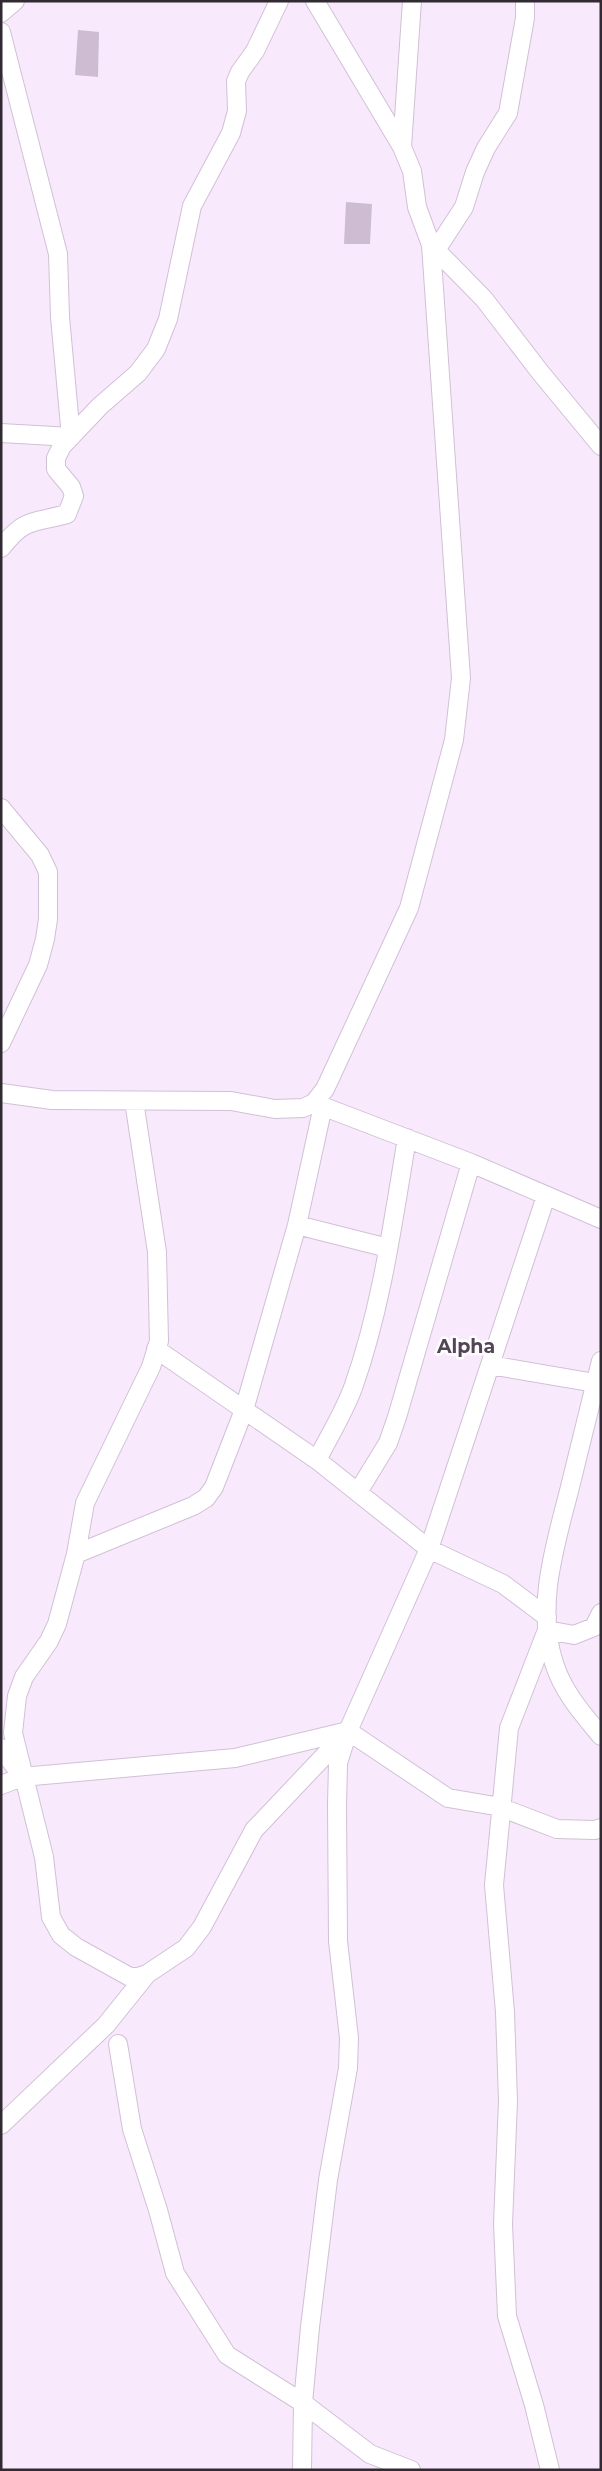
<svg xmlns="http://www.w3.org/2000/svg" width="602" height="2471" viewBox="0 0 602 2471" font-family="Montserrat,sans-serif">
	<rect width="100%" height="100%" fill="#f8eafc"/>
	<!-- building -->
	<path fill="#cdbcd2" d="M78 30 99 32 98 77 75 75Z
		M346 202 372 204 370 244H344Z"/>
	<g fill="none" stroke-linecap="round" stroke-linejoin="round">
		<!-- minor casing -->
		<g stroke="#d1c0d6" stroke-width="20">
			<path id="minor" d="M315 1 402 147 412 171 417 207 431 245 484 299 540 372 601 446
				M1 13 15 1
				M1 32 58 254 60 317 71 437 1 433
				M402 147 412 1
				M436 250 464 207 475 172 486 148 508 113 525 18V1
				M1 548C26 517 31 524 67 514L74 496 71 487 56 469V458L62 446 100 406 138 373 156 349 168 319 192 206 231 133 237 111 236 81 240 72 255 51 279 1
				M1 808 40 855 48 872V919L45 939 38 965 1 1043
				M1 1093 52 1100 231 1101 275 1109 303 1108 314 1103 325 1089 409 908 454 740 461 678 431 245
				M134 1101 157 1252 159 1341 151 1367 85 1503 76 1554 57 1624 49 1641 24 1677 17 1696 13 1733 44 1857 51 1917 61 1935 76 1947 130 1977H138L147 1974 186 1948 202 1927 254 1830 344 1735
				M314 1103 471 1163 601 1219
				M297 1225 388 1248
				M156 1349 317 1460 429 1549 503 1584 547 1617
				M601 1361C591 1403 580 1445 570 1487 556 1543 535 1605 554 1663 563 1692 582 1713 601 1736
				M490 1365 595 1383
				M317 1460C329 1436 345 1411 354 1385 382 1305 393 1221 407 1138
				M358 1492 388 1443 397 1417 471 1163
				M76 1554 193 1506 206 1498 214 1487 244 1410 297 1225 323 1106
				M1 1748 19 1772
				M1 1785 22 1777 235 1758 348 1731 448 1798 501 1807
				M510 1811 557 1829 595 1830 601 1828
				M118 2044 132 2129 158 2210 175 2273 227 2355 303 2403 370 2454 411 2470
				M1 2125 106 2025 147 1974
				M302 2470 303 2403 310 2327 328 2180 348 2068 349 2038 338 1941 337 1805 338 1763 348 1731 429 1549 546 1196
				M550 2470 534 2405 507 2316 503 2224 508 2101 505 2012 494 1885 509 1728 547 1630 574 1635 594 1627 601 1613"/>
		</g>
		<!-- minor -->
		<use href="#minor" stroke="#fff" stroke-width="18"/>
	</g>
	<g text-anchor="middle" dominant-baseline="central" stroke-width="5" stroke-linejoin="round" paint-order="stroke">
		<!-- quarter labels -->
		<g font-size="19" font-weight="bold" fill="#534557" stroke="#fdfdfd">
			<text x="466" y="1346">Alpha</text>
		</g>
	</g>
	<!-- border -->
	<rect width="602" height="2471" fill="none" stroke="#312a32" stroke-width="5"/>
</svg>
